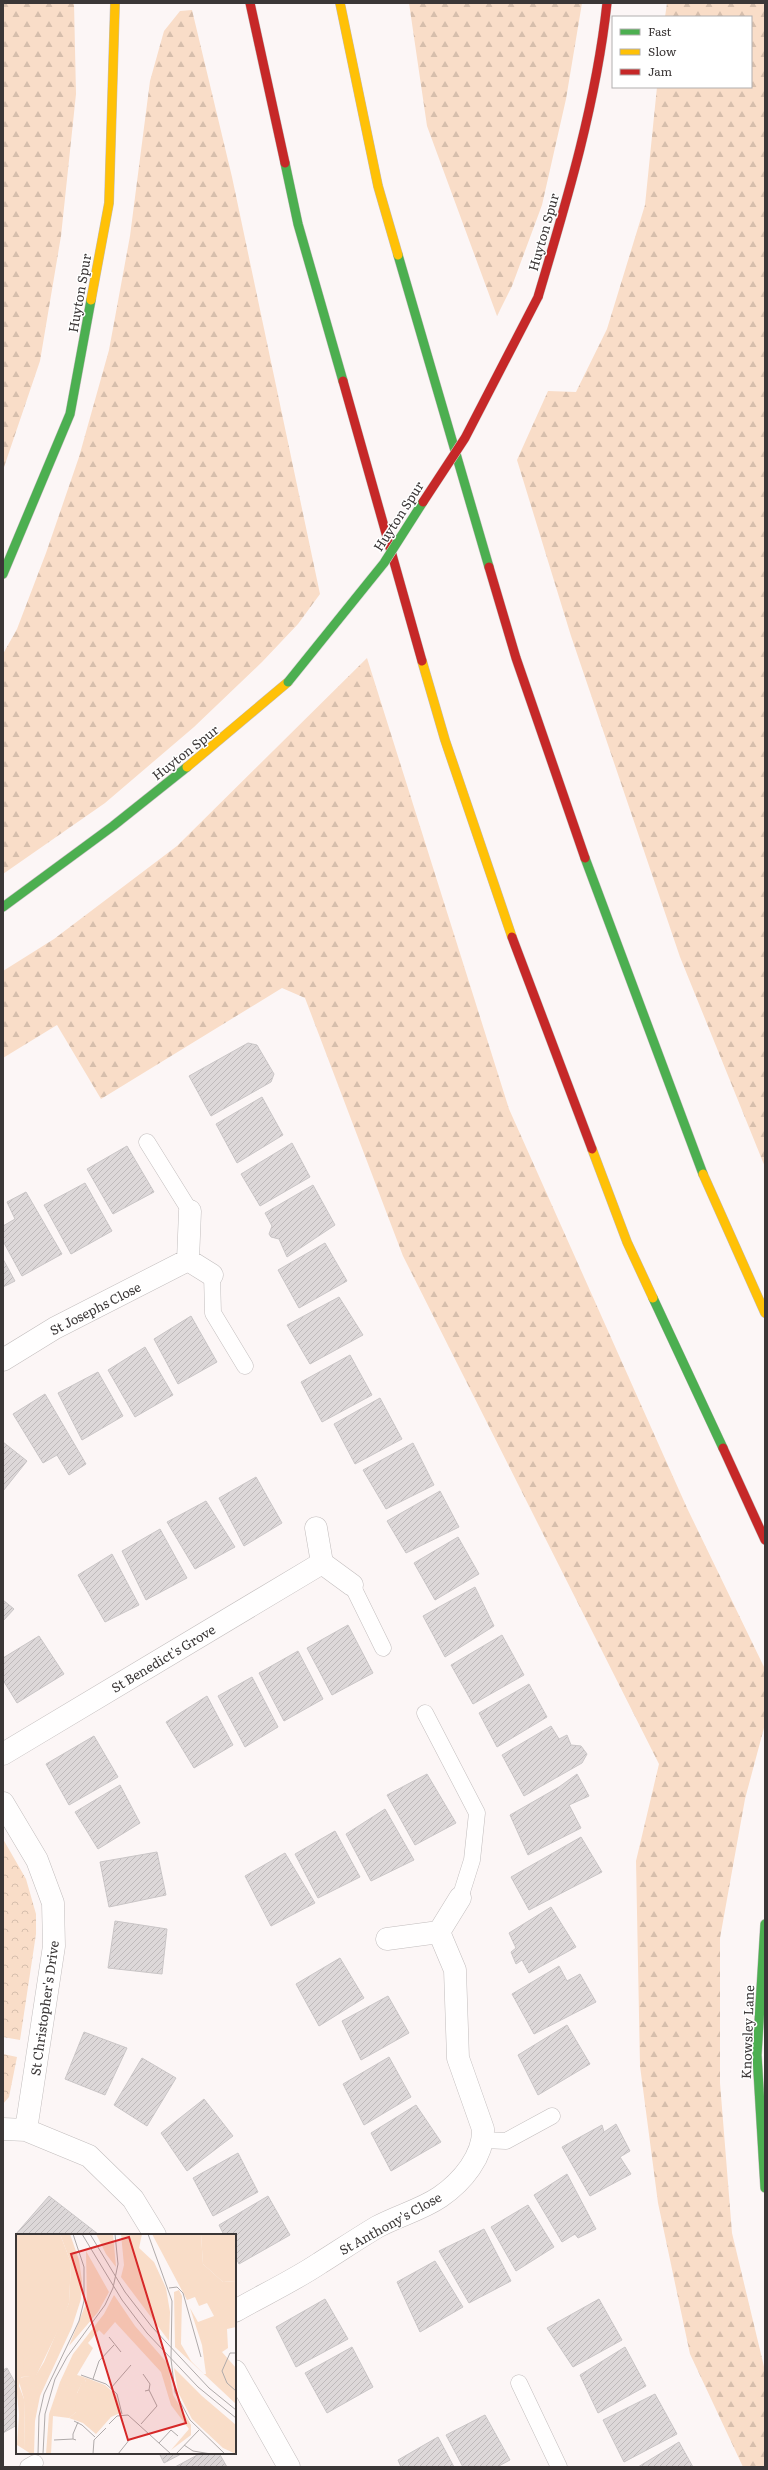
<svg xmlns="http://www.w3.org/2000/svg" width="768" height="2470" viewBox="0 0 768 2470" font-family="Literata,serif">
	<defs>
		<pattern id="forest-firs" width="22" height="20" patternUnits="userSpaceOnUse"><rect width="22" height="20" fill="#f9ddc8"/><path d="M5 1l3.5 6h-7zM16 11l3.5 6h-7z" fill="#d6beac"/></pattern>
		<pattern id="park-crowns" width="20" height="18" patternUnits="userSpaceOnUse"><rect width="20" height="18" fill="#f9ddc8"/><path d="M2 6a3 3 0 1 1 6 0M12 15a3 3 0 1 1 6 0" fill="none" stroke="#d6beac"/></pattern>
		<pattern id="building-hatch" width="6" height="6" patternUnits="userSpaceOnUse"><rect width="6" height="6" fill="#ddd8d9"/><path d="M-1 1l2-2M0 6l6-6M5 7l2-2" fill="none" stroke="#bfbabb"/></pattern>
	</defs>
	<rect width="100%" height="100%" fill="#fcf6f6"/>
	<!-- forest -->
	<path fill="url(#forest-firs)" d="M3 3H74L76 94 61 236 40 361 3 470Z
		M409 3H582L566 99 542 205 512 286 497 316 427 126Z
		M667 3H765V1167L680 957 571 636 517 460 548 391 576 392 607 329 645 205 657 87H751V17H665Z
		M192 10 232 177 320 594 298 624 262 662 194 727 105 803 3 874V654L17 629 46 553 79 457 109 350 130 236 150 81 164 31 180 11Z
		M367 658 509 1109 687 1508 765 1669V1724L745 1799 720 1938V2083L732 2233 765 2371V2467H743L690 2354 658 2203 640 2066 636 1861 659 1764 403 1256 305 998 282 988 101 1099 57 1025 3 1058V971L54 939 177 846Z"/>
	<!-- park -->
	<path fill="url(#park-crowns)" d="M3 1839 26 1879 36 1914V1934L20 2040 3 2037Z
		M3 2054 17 2057 9 2097 3 2104Z"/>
	<!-- building -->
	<path fill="url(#building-hatch)" stroke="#cac6c7" d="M248 1043 257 1045 274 1074 271 1082 211 1116 189 1076Z
		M262 1097 283 1135 237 1163 216 1124Z
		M292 1143 310 1177 260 1206 241 1174Z
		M127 1146 154 1192 113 1214 87 1169Z
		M85 1183 112 1231 71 1254 44 1205Z
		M313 1185 335 1225 287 1257 279 1239 271 1237 269 1234 272 1226 265 1213Z
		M26 1192 62 1254 22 1276 3 1241V1226L15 1219 7 1202Z
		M325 1243 347 1281 299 1308 278 1270Z
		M3 1259 15 1281 3 1287Z
		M339 1297 363 1335 310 1364 287 1325Z
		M191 1316 217 1362 178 1384 154 1339Z
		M145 1347 173 1395 135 1417 108 1370Z
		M350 1355 372 1395 322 1422 301 1382Z
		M98 1372 123 1416 82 1440 58 1393Z
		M45 1394 86 1464 69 1475 57 1455 43 1463 13 1414Z
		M380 1398 402 1439 355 1464 334 1424Z
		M3 1442 27 1461 3 1491Z
		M413 1443 434 1485 386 1509 363 1470Z
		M256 1477 282 1523 244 1546 219 1498Z
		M440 1491 459 1527 406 1553 387 1521Z
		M206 1501 235 1547 195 1569 167 1522Z
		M160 1529 187 1578 146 1600 122 1551Z
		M458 1537 479 1574 435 1600 414 1563Z
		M112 1554 139 1605 105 1622 78 1575Z
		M475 1587 494 1626 445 1657 423 1616Z
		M3 1600 14 1609 3 1621Z
		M348 1625 373 1673 332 1695 307 1648Z
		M502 1635 524 1675 473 1704 451 1665Z
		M39 1636 64 1674 17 1703 3 1680V1658Z
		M298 1651 323 1699 284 1721 259 1673Z
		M252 1677 278 1727 245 1747 218 1696Z
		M529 1684 547 1717 497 1747 479 1713Z
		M207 1696 233 1745 194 1768 166 1722Z
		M551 1726 559 1739 567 1735 571 1745 581 1746 587 1754 582 1763 524 1796 502 1755Z
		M94 1736 118 1777 69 1805 46 1764Z
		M427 1774 456 1823 415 1845 387 1795Z
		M577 1774 589 1796 569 1805 581 1828 528 1855 510 1815 559 1787Z
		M120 1785 140 1823 98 1849 75 1812Z
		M385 1809 414 1860 371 1881 346 1834Z
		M335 1831 360 1877 318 1898 295 1854Z
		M581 1837 602 1872 529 1910 511 1877Z
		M157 1852 166 1895 109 1907 100 1862Z
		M285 1853 315 1903 271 1926 245 1876Z
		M551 1907 576 1947 529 1973 522 1960 516 1964 511 1952 516 1948 509 1933Z
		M115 1921 167 1929 162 1974 108 1968Z
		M340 1958 364 1998 319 2026 296 1984Z
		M559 1966 567 1981 580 1974 596 2002 534 2034 512 1994Z
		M388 1996 409 2033 361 2060 342 2021Z
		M567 2025 590 2064 538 2095 518 2055Z
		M84 2032 127 2048 105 2095 65 2079Z
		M389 2057 411 2097 364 2125 343 2084Z
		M142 2058 176 2078 147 2126 114 2105Z
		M204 2099 233 2136 187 2171 161 2133Z
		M416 2105 441 2142 391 2171 371 2133Z
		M616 2124 630 2151 620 2157 631 2174 590 2196 562 2147 602 2125 604 2132Z
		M238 2153 258 2192 213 2216 193 2178Z
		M567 2174 596 2229 578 2238 575 2234 562 2242 534 2195Z
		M49 2196 98 2234 97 2235H17V2237L15 2235Z
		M268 2196 290 2235 239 2264 235 2256V2235H224L219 2225Z
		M528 2205 554 2247 516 2271 491 2227Z
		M484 2229 511 2281 469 2303 439 2251Z
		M435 2261 463 2307 420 2332 397 2282Z
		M325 2299 348 2339 296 2367 276 2327Z
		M599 2299 622 2340 573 2367 547 2328Z
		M352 2347 373 2387 327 2413 305 2373Z
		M625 2347 646 2386 598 2413 580 2375Z
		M7 2368 17 2386V2425L3 2433V2370Z
		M655 2394 677 2434 624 2462 603 2420Z
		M485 2415 510 2460 497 2467H463L446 2435Z
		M438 2437 454 2467H401L398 2460Z
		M679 2442 693 2467H638Z
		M159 2453H183L164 2463Z
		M201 2453H219L227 2467H175Z"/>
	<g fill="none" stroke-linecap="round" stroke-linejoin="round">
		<!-- lane casing -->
		<g stroke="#c2bdbd" stroke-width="17">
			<path id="lane" d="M147 1142 190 1211
				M212 1275 213 1313 245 1366
				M352 1585 383 1648
				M425 1713 477 1813 472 1860 460 1898
				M484 2140 506 2141 552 2116
				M519 2383 559 2467
				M28 2467 35 2463"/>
		</g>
		<!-- street casing -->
		<g stroke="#c2bdbd" stroke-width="23">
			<path id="street" d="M190 1211 188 1260 212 1275
				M3 1360 55 1328 188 1260
				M316 1528 322 1563 352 1585
				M3 1754 322 1563
				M3 1803 37 1860 53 1903 54 1946 26 2130
				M387 1939 439 1932 460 1898
				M3 2129 26 2130 89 2156 133 2199 155 2235
				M235 2311C263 2295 293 2281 320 2263 339 2251 357 2239 377 2227 397 2216 421 2210 440 2197 462 2182 484 2156 483 2129L458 2058 455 1970 439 1932
				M235 2371 289 2467"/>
		</g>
		<!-- fast casing -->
		<g stroke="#c2bdbd" stroke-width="10">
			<path id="fast" d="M285 163 298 224 343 381
				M398 255 489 567
				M3 574 70 414 91 300
				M585 858 703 1174
				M3 907 113 826 187 767
				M653 1298 723 1448
				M765 1924 757 2055 765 2188"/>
		</g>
		<!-- slow casing -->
		<g stroke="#c2bdbd" stroke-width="10">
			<path id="slow" d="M340 3 378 186 398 255
				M91 300 109 203 115 3
				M422 661 445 740 512 937
				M187 767 288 682
				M592 1149 627 1242 653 1298
				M703 1174 765 1313"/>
		</g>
		<!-- jam casing -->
		<g stroke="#c2bdbd" stroke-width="10">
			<path id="jam" d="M250 3 285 163
				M538 297C567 200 596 104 607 3
				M343 381 422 661
				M489 567 516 658 585 858
				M512 937 592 1149
				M723 1448 765 1540"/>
		</g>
		<!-- lane -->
		<use href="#lane" stroke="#fffefe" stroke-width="16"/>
		<!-- street -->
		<use href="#street" stroke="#fffefe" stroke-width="22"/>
		<!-- fast -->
		<use href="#fast" stroke="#4caf50" stroke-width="9"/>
		<!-- slow -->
		<use href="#slow" stroke="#ffc107" stroke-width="9"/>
		<!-- jam -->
		<use href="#jam" stroke="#c62828" stroke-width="9"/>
		<!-- fast-bridge casing -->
		<g stroke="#d7d4d4" stroke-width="10" stroke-linecap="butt">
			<path id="fast-bridge" d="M288 682 384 563 423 502"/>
		</g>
		<!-- jam-bridge casing -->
		<g stroke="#d7d4d4" stroke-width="10" stroke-linecap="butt">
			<path id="jam-bridge" d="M423 502 465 438 538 297"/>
		</g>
		<!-- fast-bridge -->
		<use href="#fast-bridge" stroke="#4caf50" stroke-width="9"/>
		<!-- jam-bridge -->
		<use href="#jam-bridge" stroke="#c62828" stroke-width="9"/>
	</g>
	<g text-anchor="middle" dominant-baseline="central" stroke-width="3" stroke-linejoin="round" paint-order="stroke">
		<!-- street labels -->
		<g font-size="13" fill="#3b3737" stroke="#fff">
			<text transform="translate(543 232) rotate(-74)">Huyton Spur</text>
			<text transform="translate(79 293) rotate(-80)">Huyton Spur</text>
			<text transform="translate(398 516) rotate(-57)">Huyton Spur</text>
			<text transform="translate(185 752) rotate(-38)">Huyton Spur</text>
			<text transform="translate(95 1308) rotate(-27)">St Josephs Close</text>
			<text transform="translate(163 1658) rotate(-31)">St Benedict's Grove</text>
			<text transform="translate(44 2008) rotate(-82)">St Christopher's Drive</text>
			<text transform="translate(747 2032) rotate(-88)">Knowsley Lane</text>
			<text transform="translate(390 2223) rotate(-29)">St Anthony's Close</text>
		</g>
	</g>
	<!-- overview -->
	<g transform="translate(16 2234)">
		<rect width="220" height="220" fill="#fcf6f6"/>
		<path d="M0 0H44L55 29 53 69 46 88 20 142 5 143 3 152 8 165 9 216 1 211 3 181 0 149ZM185 0H220V47L207 48 187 30Z" fill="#f9ddc8"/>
		<path d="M44 0H54L63 26 66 47 65 65 56 93 24 162 19 187 18 220H15L9 216 8 165 2 144 20 141 28 128 53 69 55 29ZM80 0H97L100 33 90 20ZM105 0H126L123 14 138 28 150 54 154 78 153 107 105 43 108 31ZM136 0H185L187 30 207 48 220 47V93L211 95 212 114 206 118 220 134V170L159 113 158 58 163 56 166 62 165 110 175 127 188 140H190L186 111 174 74 182 88 198 82 191 69 183 72 179 63 171 66ZM70 17 93 58 82 78 53 112 71 67ZM98 61 119 92 152 130 157 161 175 191V201L155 216 173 195 155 171 145 138 99 88 88 101 83 96 72 109 77 114 61 141 68 143 70 148 66 149 61 159 60 178 53 184 37 182 35 220H30L33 180 44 148 57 120 88 80ZM0 121 8 123 7 137 4 140 0 139ZM158 134 186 162 220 191V220L207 214 176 185 162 158Z" fill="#f9ddc8"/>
		<path d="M68 143 89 151 100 161 104 174V179L95 183 80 200 67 189 53 184 60 178 59 164 66 148H70Z" fill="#f9ddc8"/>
		<path fill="none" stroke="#afaaaa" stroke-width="1" d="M66 0 106 66 131 99 182 153 220 184M74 0 109 58 136 93 193 154 220 176M132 0 156 67 155 125 159 158 174 186 209 220M153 54 161 53 167 59 185 123M93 103 105 118M220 119H214L206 137 211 149 220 157M127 140 134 150 133 156 129 157M65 141 90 150 101 160 106 180M77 145 83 127 98 111M95 154 115 131M58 187 66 191 79 203M93 190 101 182 112 181 155 220M125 190 141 172 133 156M38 206 57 205M60 206 57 205V200L62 188M143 209 155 196 162 202M168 211 177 217 195 220M22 220 23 182 28 160 63 87 68 67V33L57 0M27 220 29 180 39 145 51 123 89 71 97 54 102 30 99 0M77 220 78 206 90 194M102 220 114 205M160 220 183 196"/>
		<path fill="#d62828" fill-opacity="0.15" stroke="#d62828" stroke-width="2" d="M113 3 170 189 112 206 55 20Z"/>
		<rect width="220" height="220" fill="none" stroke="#3b3737" stroke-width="2"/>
	</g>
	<!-- border -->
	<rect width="768" height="2470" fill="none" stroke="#3b3737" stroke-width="8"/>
	<!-- legend -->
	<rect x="612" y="16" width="140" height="72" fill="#ffffff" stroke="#b1afaf"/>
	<rect x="620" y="29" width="20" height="6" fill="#4caf50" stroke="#b1afaf"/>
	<text x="648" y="36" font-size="12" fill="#3b3737">Fast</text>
	<rect x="620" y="49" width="20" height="6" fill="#ffc107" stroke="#b1afaf"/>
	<text x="648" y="56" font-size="12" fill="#3b3737">Slow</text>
	<rect x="620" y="69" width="20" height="6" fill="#c62828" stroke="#b1afaf"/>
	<text x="648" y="76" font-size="12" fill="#3b3737">Jam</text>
</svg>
